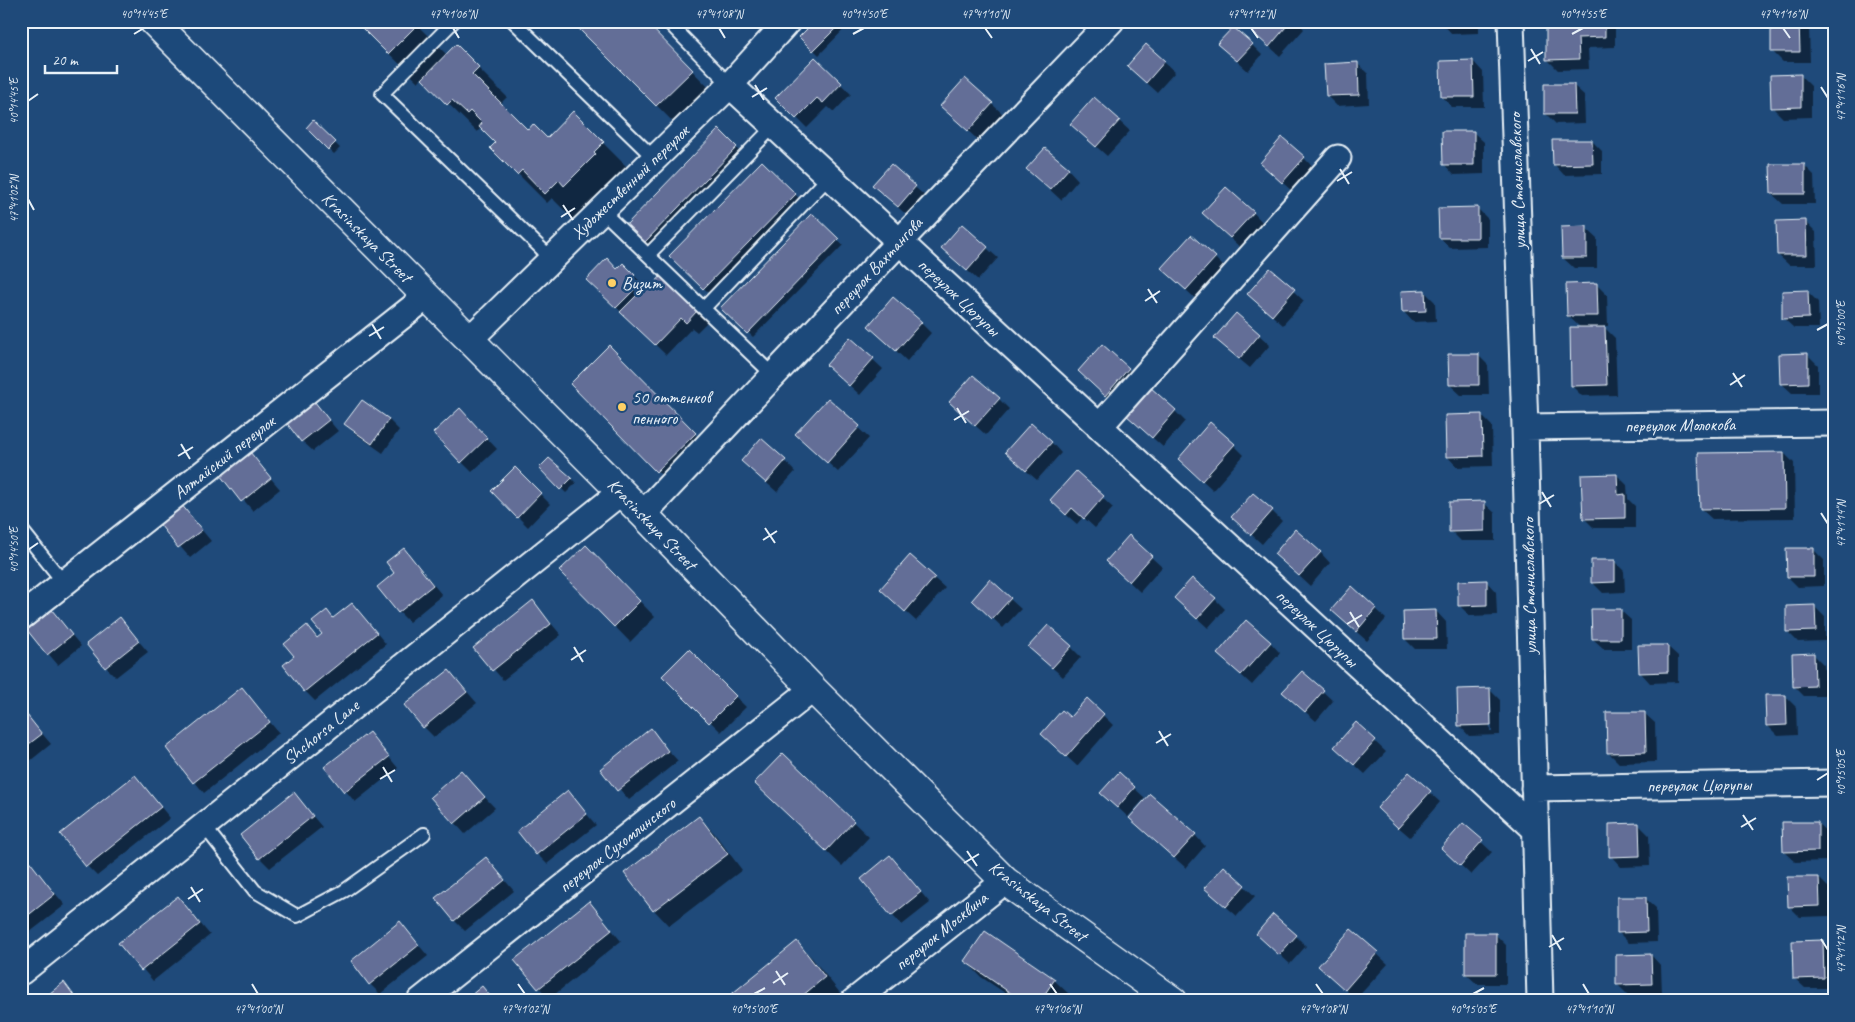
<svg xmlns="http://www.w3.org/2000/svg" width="1855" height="1022" viewBox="0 0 1855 1022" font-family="Caveat,sans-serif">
	<rect width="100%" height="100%" fill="#1f4a7a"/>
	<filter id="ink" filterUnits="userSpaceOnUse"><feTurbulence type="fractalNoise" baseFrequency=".02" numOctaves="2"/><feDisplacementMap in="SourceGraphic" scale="10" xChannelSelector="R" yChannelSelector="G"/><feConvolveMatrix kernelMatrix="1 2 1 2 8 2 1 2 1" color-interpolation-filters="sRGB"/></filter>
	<g filter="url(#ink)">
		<!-- shadow -->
		<path fill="#0007" fill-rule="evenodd" d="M356 21H413L447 55 456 46 507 97 500 104 528 132 547 139 573 113 632 172 575 221 552 198 547 203 492 148 497 143 482 127 477 132 422 78 418 82Z
			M573 21H643L720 99 685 134Z
			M793 21H806L799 28Z
			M817 21H852L819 55 801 37Z
			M980 21H996L989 30Z
			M1062 21H1073L1068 27Z
			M1241 21H1297L1304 29 1280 56Z
			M1442 21H1479V33L1452 34 1442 23Z
			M1547 21H1609L1615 27V47L1588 48 1589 69 1558 70 1547 59Z
			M1772 21H1803L1809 27 1810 62H1783L1773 52Z
			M1252 45 1262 55 1248 71 1229 54Z
			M1146 46 1175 72 1157 92 1128 66Z
			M815 59 851 94 834 112 828 107 807 128 777 98Z
			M1473 61 1483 72 1484 107H1452L1442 97Z
			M1357 63 1368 74 1369 104 1337 106 1327 96Z
			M1800 75 1811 86V117L1783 118 1772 107Z
			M965 80 1003 114 979 141 952 116Z
			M1573 85 1584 95 1585 123 1556 124 1546 114Z
			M1119 121 1130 131 1107 156 1082 134Z
			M313 122 340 148 334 154 307 128Z
			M719 131 741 153 650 247 627 225Z
			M1473 132 1484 142V174L1454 175 1444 164Z
			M1592 141 1602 151V174L1564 175 1554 164Z
			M1304 158 1314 168 1293 192 1272 173Z
			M762 163 800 199 709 293 671 256Z
			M1804 165 1814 175 1815 204H1783L1772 194Z
			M891 166 926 197 909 217 884 195Z
			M1068 169 1078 180 1061 200 1038 179Z
			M1477 208 1488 219V247L1450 248 1440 238Z
			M1253 212 1263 223 1241 248 1214 224Z
			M812 215 843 245 753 337 722 308Z
			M1806 222 1816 232 1817 265H1789L1778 255Z
			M962 226 998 258 978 280 953 258Z
			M1586 228 1597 238V268H1574L1563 258Z
			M1215 258 1225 268 1197 300 1173 278Z
			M623 265 646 287H652L661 278 707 322 697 332 692 328 666 355 588 280 617 271Z
			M1270 269 1304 301 1283 325 1259 304Z
			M1596 284 1607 295 1608 326H1603L1615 338 1617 395 1582 396 1572 386 1581 328 1568 316Z
			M1425 292 1435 302 1436 321 1413 322 1403 311Z
			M1808 292 1818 302 1819 328H1794L1783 318Z
			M1236 314 1270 345 1250 368 1226 348Z
			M921 323 931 333 907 361 869 326Z
			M851 339 883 369 860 395 838 375Z
			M1102 346 1139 379 1116 405 1090 381Z
			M609 347 700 439 662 476 572 384Z
			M1807 354 1818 365V393H1792L1781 383Z
			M1478 355 1488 365 1489 395H1461L1450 385Z
			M310 398 338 431 313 451 302 441Z
			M999 399 1009 409 986 435 961 413Z
			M828 400 869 438 838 472 807 444Z
			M362 401 389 420 399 430 383 453 356 434 346 424Z
			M1175 411 1185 421 1163 447 1137 424Z
			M1481 415 1492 426 1493 466 1457 467 1447 456Z
			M470 420 497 449 472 472 462 462Z
			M1051 442 1061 453 1037 480 1016 462Z
			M1234 445 1244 455 1213 490 1190 469Z
			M249 453 280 489 253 511 222 475Z
			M1784 453 1794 463 1795 518 1712 519 1701 509Z
			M785 461 795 472 777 492 753 471Z
			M541 468 559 469 561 468 576 483 566 493Z
			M515 469 550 504 528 527 492 491Z
			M1076 473 1113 508 1095 528 1083 517 1077 524 1062 511Z
			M1617 475 1627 485 1628 499 1635 506V528H1594L1584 518Z
			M1484 503 1495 513V541H1461L1451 531Z
			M181 505 211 541 190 558 159 522Z
			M1272 511 1282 521 1262 544 1243 527Z
			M1129 537 1162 567 1140 592 1118 571Z
			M586 546 655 617 630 642 561 571Z
			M404 549 442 595 409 622 399 612 396 573Z
			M1813 549 1824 560V586L1798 587 1788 577Z
			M1320 552 1330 563 1310 586 1286 564Z
			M910 557 945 588 916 621 881 589Z
			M1614 561 1624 571 1625 592 1603 593 1592 582Z
			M1486 581 1496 592 1497 615 1470 616 1459 605Z
			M1352 588 1386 619 1367 641 1343 620Z
			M1010 599 1021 609 1003 628 984 610Z
			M1215 599 1225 609 1208 628 1186 608Z
			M533 602 561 635 503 680 475 648Z
			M352 604 386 644 315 701 305 691 296 656 307 627 319 639 334 619Z
			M1815 607 1825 617V641L1798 642 1787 631Z
			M1620 610 1631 620V649H1604L1593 639Z
			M1436 611 1446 622 1447 649H1415L1405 639Z
			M52 612 81 646 58 665 29 631Z
			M120 619 148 652 116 677 106 667Z
			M1270 642 1280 653 1252 685 1218 654Z
			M1667 646 1678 656V682L1650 683 1640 672Z
			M1071 647 1081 657 1063 677 1040 657Z
			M689 651 746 707 721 732 664 676Z
			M1814 655 1824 665 1825 696H1804L1794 686Z
			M449 671 477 703 434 737 424 727Z
			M1302 672 1333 701 1316 721 1294 702Z
			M242 689 279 733 204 793 168 749Z
			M1489 689 1500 700V735L1469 736 1459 725ZM1489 698H1491L1492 731H1490Z
			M1785 696 1796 707 1797 735 1778 736 1767 725Z
			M1087 700 1113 725 1077 766 1042 734 1071 719Z
			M1644 713 1655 723 1656 762 1619 763 1609 753Z
			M27 716 51 744 25 765 21 762V721Z
			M1356 724 1386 752 1365 774 1346 757Z
			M650 730 678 761 629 800 602 769Z
			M369 733 398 768 355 802 326 767Z
			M783 755 869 837 842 866 772 799Z
			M461 772 495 808 465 834 455 823Z
			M1119 774 1145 798 1128 817 1102 793Z
			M1409 774 1440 802 1410 837 1389 819Z
			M135 776 170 818 97 876 87 866Z
			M568 792 596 825 547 864 537 854Z
			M294 794 322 827 270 868 260 858Z
			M699 817 714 833 742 870 669 926 654 910Z
			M1817 823 1828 833V861L1795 862 1784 852Z
			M1463 825 1492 852 1471 875 1453 858Z
			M1639 825 1649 835 1650 866 1621 867 1611 856Z
			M1141 828 1195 835 1205 846 1186 868Z
			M890 856 930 903 902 925 892 915Z
			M486 858 514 891 465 931 454 920Z
			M27 860 65 905 21 939V864Z
			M1819 878 1829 888 1830 916 1800 917 1789 906Z
			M1244 886 1255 896 1237 916 1216 898Z
			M178 897 210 935 153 981 120 943Z
			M1645 898 1656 908 1657 942 1629 943 1618 932Z
			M589 902 621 941 549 999 516 960Z
			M400 923 428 956 380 994 370 984Z
			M1351 930 1388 964 1356 999 1330 976Z
			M1495 934 1506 945V984H1477L1466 974Z
			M1296 936 1306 946 1290 964 1268 944Z
			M1822 941 1833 952V988H1805L1794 978Z
			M797 943 812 958 840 993 830 1001H725Z
			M1651 955 1661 966 1662 994 1628 995 1617 984Z
			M966 961 1054 980 1070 995 1066 1001H1017L981 977Z
			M1825 995 1830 1001H1793Z"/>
		<!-- building -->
		<path fill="#646e97" stroke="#e8f1f8" d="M355 21H415L418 24 388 54Z
			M571 21H645L693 70 656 106Z
			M815 21H843L813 51 799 37Z
			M1240 21H1291L1269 47Z
			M1441 21H1470V23L1441 24Z
			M1546 21H1605V37L1578 38 1579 59 1546 60Z
			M1771 21H1799L1800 52H1771Z
			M1233 27 1253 44 1237 61 1217 44Z
			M456 44 479 67 472 74 528 130 533 124 547 138 573 111 604 142 594 152 596 154 564 186 559 180 545 194 522 170 517 175 490 148 495 143 479 127 482 123 470 111 467 114 452 100 447 105 422 79Z
			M1146 44 1165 61 1146 83 1127 66Z
			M815 57 842 83 823 103 817 98 796 119 775 98Z
			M1473 60 1474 97H1441L1440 61Z
			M1358 62 1359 95 1326 96 1324 64Z
			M1801 74V107L1771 108 1770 75Z
			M965 78 993 103 968 131 940 106Z
			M1544 84H1574L1575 114H1544Z
			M1094 97 1120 120 1096 147 1070 124Z
			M313 120 336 142 328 150 306 128Z
			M719 129 737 147 644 243 626 225Z
			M1442 131H1474V165H1443Z
			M1282 137 1305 157 1282 183 1260 163Z
			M1552 140H1592L1593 164 1553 165Z
			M1045 148 1069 168 1050 190 1026 169Z
			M762 161 796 194 703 289 669 256Z
			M891 164 916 186 898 207 872 185Z
			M1770 164H1805V194H1771Z
			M1226 187 1254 212 1230 238 1202 213Z
			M1478 207V238H1439L1438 208Z
			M812 213 839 239 747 334 720 308Z
			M1806 220 1807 255H1777L1776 221Z
			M962 224 988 247 967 271 941 248Z
			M1587 226V258H1562L1561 227Z
			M1191 235 1216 257 1186 290 1161 268Z
			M607 258 617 269 623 263 635 275 630 280 637 287 616 308 586 280Z
			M1270 268 1295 289 1272 316 1247 294Z
			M661 276 697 311 686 323 681 318 655 345 620 312 649 283 652 286Z
			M1597 283 1598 316H1567L1566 284Z
			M1425 290 1426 311 1402 312 1401 291Z
			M1808 290 1809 318 1782 319V291Z
			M893 297 922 322 896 351 868 326Z
			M1236 313 1260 334 1239 359 1214 338Z
			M1570 327H1605L1607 385 1571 386Z
			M850 337 874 358 849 386 826 365Z
			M1102 344 1129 368 1105 396 1078 371Z
			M609 345 696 433 656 472 570 384Z
			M1808 353V383L1780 384 1779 354Z
			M1448 354H1479V385H1449Z
			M973 375 1000 398 975 426 949 402Z
			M1150 387 1176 410 1152 438 1125 414Z
			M311 397 329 420 301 442 283 418Z
			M828 398 860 426 827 463 795 434Z
			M362 400 389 419 372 444 344 424Z
			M460 408 487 438 461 463 433 433Z
			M1482 414 1483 456 1446 457 1445 415Z
			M1210 422 1235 444 1202 481 1178 459Z
			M1031 423 1052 442 1026 471 1005 452Z
			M761 438 786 460 766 483 741 461Z
			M250 452 271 478 241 502 220 475Z
			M1784 452 1785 508 1700 509 1698 453Z
			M549 458 572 478 560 490 539 468Z
			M515 467 541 493 517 518 491 491Z
			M1076 471 1104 496 1084 519 1072 508 1066 515 1050 500Z
			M1617 474 1618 495 1625 494V518L1583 519 1581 475Z
			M1253 493 1273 510 1251 535 1231 517Z
			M1485 501V531L1449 532V502Z
			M181 504 202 530 178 548 158 522Z
			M1295 529 1321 552 1299 576 1274 554Z
			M1129 535 1152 556 1129 582 1106 561Z
			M586 545 640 601 614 627 559 571Z
			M404 548 433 585 398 613 377 587 394 573 386 562Z
			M1786 548H1814V577H1787Z
			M910 555 935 577 905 612 880 589Z
			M1591 560H1615V582L1591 583Z
			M1192 578 1216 598 1197 619 1174 598Z
			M990 579 1011 598 992 619 972 600Z
			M1487 580V605L1458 606V581Z
			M1352 586 1376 608 1356 632 1331 610Z
			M533 600 551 624 492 671 473 648Z
			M352 603 377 633 304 692 283 665 294 656 284 644 307 625 317 638 322 634 312 622 327 610 333 618Z
			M1815 605 1816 631 1786 632V606Z
			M1591 609H1621V639H1592Z
			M52 610 72 635 47 655 27 630Z
			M1436 610 1437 639H1404L1403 611Z
			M120 617 139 641 105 668 86 644Z
			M1246 620 1271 642 1241 675 1217 654Z
			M1048 625 1072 646 1052 668 1028 647Z
			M1638 645H1668V672L1639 673Z
			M689 649 736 696 709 723 662 676Z
			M1814 653 1815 686 1793 687 1792 654Z
			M449 670 467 692 423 728 404 705Z
			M1302 671 1324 690 1305 712 1282 692Z
			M242 687 270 722 193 783 166 748Z
			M1490 688 1491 725 1458 726 1457 689Z
			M1765 695H1786L1787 725 1766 726Z
			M1087 698 1104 714 1066 757 1041 734 1062 710 1070 717Z
			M1606 712H1645L1646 752 1607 753Z
			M27 715 42 734 21 750V719Z
			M1356 722 1376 740 1354 765 1334 747Z
			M651 728 668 751 617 791 600 769Z
			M369 732 389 757 344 792 324 767Z
			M783 753 854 821 826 851 754 783Z
			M461 770 485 797 454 824 430 797Z
			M1119 772 1135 787 1117 808 1100 793Z
			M1409 772 1431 791 1398 828 1377 808Z
			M135 775 161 807 86 867 60 834Z
			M568 790 587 814 536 855 517 831Z
			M294 792 313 816 259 859 240 835Z
			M1150 794 1196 834 1174 858 1129 818Z
			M699 816 728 854 653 911 624 873Z
			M1782 822H1818V851L1783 852Z
			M1463 823 1483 840 1460 866 1441 848Z
			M1639 823 1640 856 1609 857V824Z
			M890 855 921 892 891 916 861 879Z
			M486 857 505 880 454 921 435 898Z
			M27 858 55 894 21 921V863Z
			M1224 866 1245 885 1226 907 1204 888Z
			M1787 877H1819L1820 906 1788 907Z
			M178 896 200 924 141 971 118 943Z
			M1617 897H1646L1647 932 1617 933Z
			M589 901 612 930 538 989 514 960Z
			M1273 914 1297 935 1279 955 1256 934Z
			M400 921 419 945 369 985 351 961Z
			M1351 929 1378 952 1345 990 1318 966Z
			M985 931 1055 979 1040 1001H1022L964 961Z
			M1465 933H1496V974H1465Z
			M1823 940 1824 978 1793 979 1792 941Z
			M797 941 825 977 796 1001H723Z
			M1651 954 1652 984 1616 985V955Z
			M64 982 78 1001H40Z
			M482 986 494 1001H464Z
			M1825 994V1001H1791V995Z"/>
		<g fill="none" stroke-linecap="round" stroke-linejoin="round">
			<!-- service casing -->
			<g stroke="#e8f1f8" stroke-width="16">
				<path id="service" d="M454 21 382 94 552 259
					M513 21 654 158
					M667 21 730 85
					M601 210 773 375
					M648 255 774 126
					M704 308 829 177
					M21 529 64 583
					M204 826 255 891 297 916 344 891 424 834"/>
			</g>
			<!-- minor casing -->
			<g stroke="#e8f1f8" stroke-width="29">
				<path id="minor" d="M1511 21 1525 427 1540 1001
					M730 85 1535 829
					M469 340 730 85 788 21
					M1099 427 1338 158
					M1525 427 1834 423
					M643 514 899 242 1111 21
					M21 617 426 297
					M1534 788 1834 783
					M21 972 621 492
					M420 1001 813 689
					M854 1001 1005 881"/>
			</g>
			<!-- secondary casing -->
			<g stroke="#e8f1f8" stroke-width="31">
				<path id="secondary" d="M153 21 643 514 813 689 1005 881 1173 1001"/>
			</g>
			<!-- service -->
			<use href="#service" stroke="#1f4a7a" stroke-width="12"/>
			<!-- minor -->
			<use href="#minor" stroke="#1f4a7a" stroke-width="25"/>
			<!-- secondary -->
			<use href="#secondary" stroke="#1f4a7a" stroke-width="28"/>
		</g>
	</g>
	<!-- ticks -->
	<path fill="none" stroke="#e8f1f8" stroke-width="2" d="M453 28 459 38M719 28 725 38M985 28 992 38M1251 28 1258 38M1783 28 1790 38M134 34 144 28M853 34 864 28M1572 34 1583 28M1531 49 1540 64M1528 61 1543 52M755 85 764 100M1821 87 1828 98M752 97 767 88M28 101 38 94M1340 169 1349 184M1337 181 1352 172M28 199 34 210M563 205 573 220M561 217 575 208M1148 289 1157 303M1145 301 1160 291M372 324 381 339M1817 330 1828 324M369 336 384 327M1733 373 1742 387M1730 385 1745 375M957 408 966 423M954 420 969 411M181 444 190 459M178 456 193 447M1542 492 1551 507M1539 504 1554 495M1821 513 1828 524M765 528 775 543M763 540 777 531M28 550 38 543M1350 612 1359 627M1347 624 1362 615M574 647 583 662M571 660 586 650M1159 731 1168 746M1156 743 1171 734M383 767 392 782M380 779 395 770M1817 780 1828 773M1743 815 1753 830M1741 827 1756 818M967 851 977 866M964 863 979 854M191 887 200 902M188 899 203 889M1552 935 1561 950M1821 939 1828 950M1549 947 1564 938M776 971 785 985M773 983 788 973M252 984 258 994M518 984 525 994M1050 984 1057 994M1316 984 1323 994M1583 984 1589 994M754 994 765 988M1473 994 1484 988"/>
	<!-- markers -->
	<g fill="#ffd166" stroke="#1f4a7a" stroke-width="2">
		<circle cx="612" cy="283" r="5"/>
		<circle cx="622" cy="407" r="5"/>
	</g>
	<g text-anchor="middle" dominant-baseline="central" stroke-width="5" stroke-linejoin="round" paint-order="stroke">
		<!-- street labels -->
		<g font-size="18" fill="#e8f1f8" stroke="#1f4a7a">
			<text transform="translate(1517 181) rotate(-92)">улица Станиславского</text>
			<text transform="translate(630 182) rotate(-44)">Художественный переулок</text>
			<text transform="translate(367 237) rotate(45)">Krasinskaya Street</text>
			<text transform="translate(876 266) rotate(-47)">переулок Вахтангова</text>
			<text transform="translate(959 297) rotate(43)">переулок Цюрупы</text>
			<text transform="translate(1680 425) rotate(-1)">переулок Молокова</text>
			<text transform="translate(224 457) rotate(-38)">Алтайский переулок</text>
			<text transform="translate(652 524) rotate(46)">Krasinskaya Street</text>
			<text transform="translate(1529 586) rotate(-91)">улица Станиславского</text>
			<text transform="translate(1317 628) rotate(43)">переулок Цюрупы</text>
			<text transform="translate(321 732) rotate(-39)">Shchorsa Lane</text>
			<text transform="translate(1699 785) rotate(-1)">переулок Цюрупы</text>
			<text transform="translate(617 845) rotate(-38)">переулок Сухомлинского</text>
			<text transform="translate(1038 901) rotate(38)">Krasinskaya Street</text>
			<text transform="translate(941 931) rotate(-39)">переулок Москвина</text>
		</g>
		<!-- poi labels -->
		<g font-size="18" fill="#e8f1f8" stroke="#1f4a7a" text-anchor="start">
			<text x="622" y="283">Визит</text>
			<text x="632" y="397">50 оттенков<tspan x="632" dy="21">пенного</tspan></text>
		</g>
	</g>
	<!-- margin -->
	<rect width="1855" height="1022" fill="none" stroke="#1f4a7a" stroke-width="55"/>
	<!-- scale -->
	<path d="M45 65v8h72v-8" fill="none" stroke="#e8f1f8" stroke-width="2.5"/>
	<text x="52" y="65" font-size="15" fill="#e8f1f8" stroke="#1f4a7a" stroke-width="4" paint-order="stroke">20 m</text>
	<rect x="28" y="28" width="1800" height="966" fill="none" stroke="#e8f1f8" stroke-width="2"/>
	<g font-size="12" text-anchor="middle" fill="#e8f1f8">
		<text x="144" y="18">40°14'45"E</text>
		<text x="453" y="18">47°41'06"N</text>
		<text x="719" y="18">47°41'08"N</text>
		<text x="864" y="18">40°14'50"E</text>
		<text x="985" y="18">47°41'10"N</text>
		<text x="1251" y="18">47°41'12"N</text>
		<text x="1583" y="18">40°14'55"E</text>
		<text x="1783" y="18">47°41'16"N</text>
		<text transform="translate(1841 98) rotate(-90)" y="4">47°41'16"N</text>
		<text transform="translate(14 101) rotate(-90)" y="4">40°14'45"E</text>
		<text transform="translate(14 199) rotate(-90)" y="4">47°41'02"N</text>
		<text transform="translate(1841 324) rotate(-90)" y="4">40°15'00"E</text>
		<text transform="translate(1841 524) rotate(-90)" y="4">47°41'14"N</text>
		<text transform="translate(14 550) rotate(-90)" y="4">40°14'50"E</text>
		<text transform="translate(1841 773) rotate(-90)" y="4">40°15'05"E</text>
		<text transform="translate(1841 950) rotate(-90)" y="4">47°41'12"N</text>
		<text x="258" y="1013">47°41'00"N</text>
		<text x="525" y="1013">47°41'02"N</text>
		<text x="754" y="1013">40°15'00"E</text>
		<text x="1057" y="1013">47°41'06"N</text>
		<text x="1323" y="1013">47°41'08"N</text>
		<text x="1473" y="1013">40°15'05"E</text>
		<text x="1589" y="1013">47°41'10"N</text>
	</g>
</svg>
